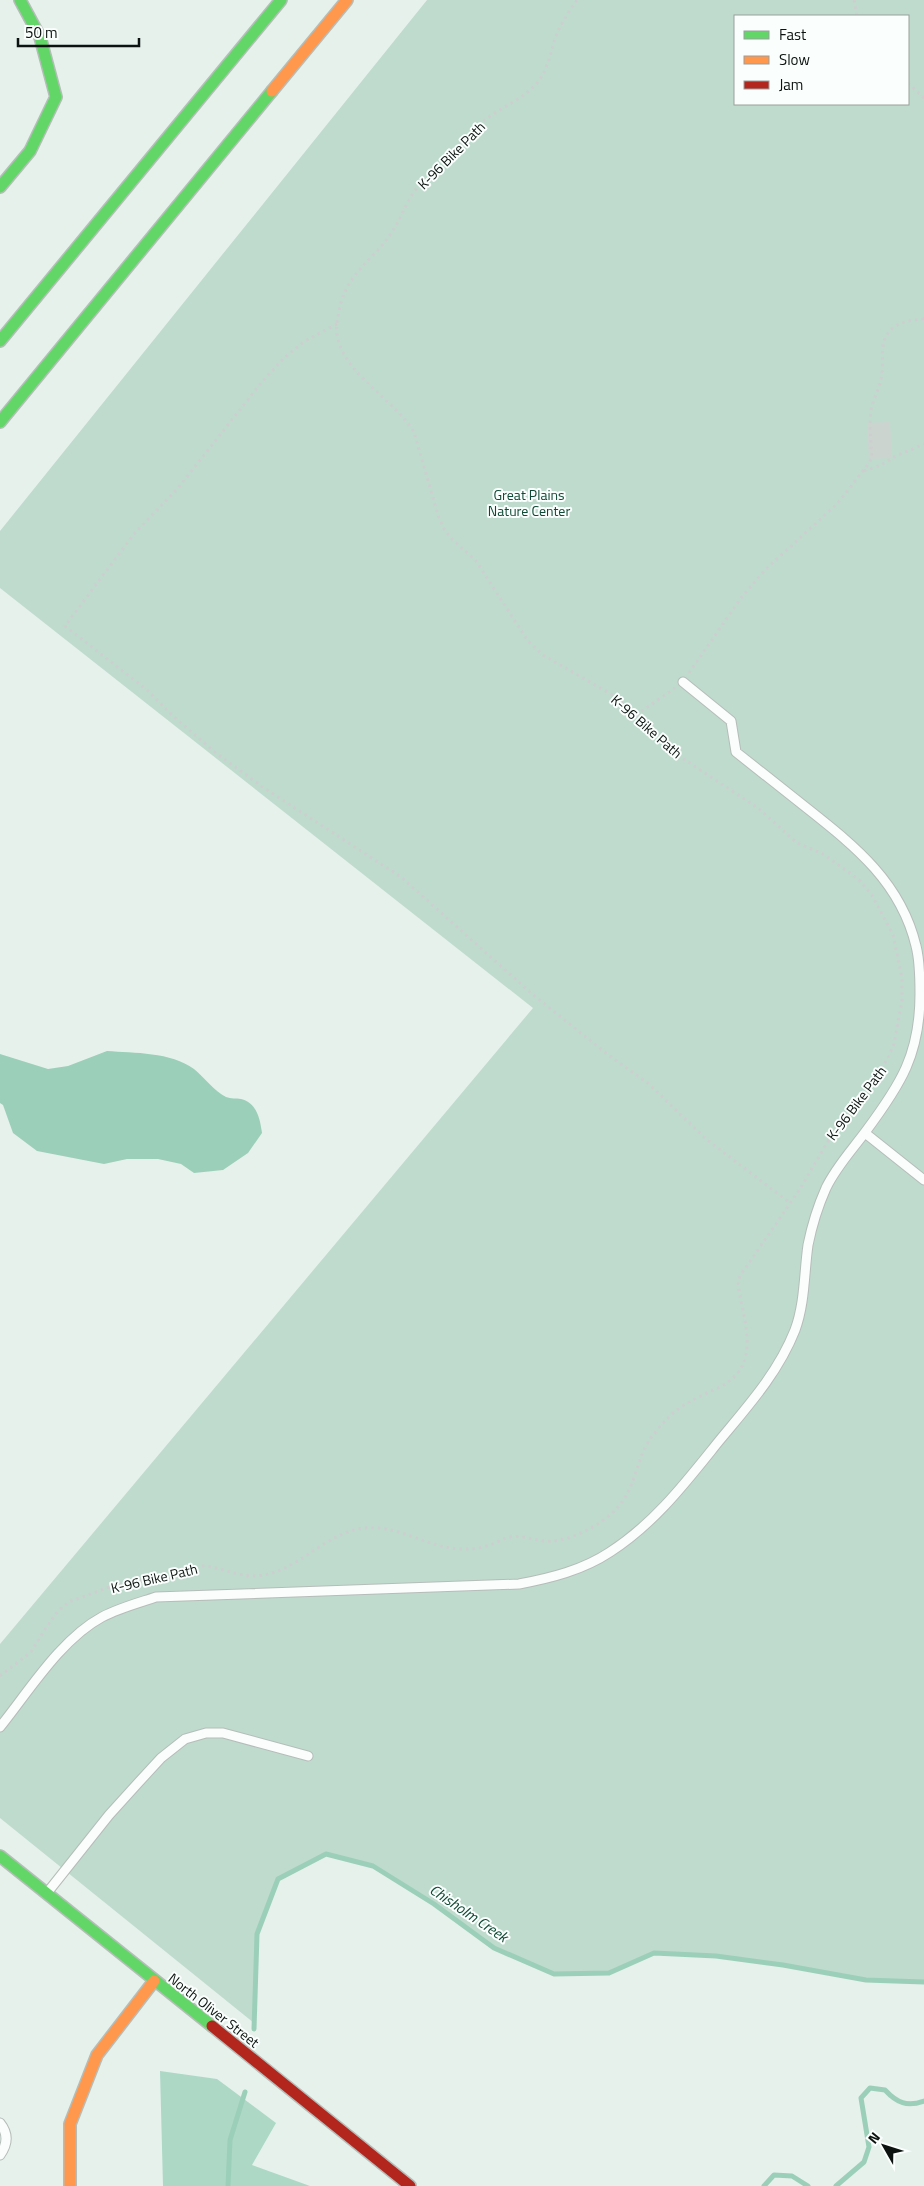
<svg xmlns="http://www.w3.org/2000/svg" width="924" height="2186" viewBox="0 0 924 2186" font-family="'Titillium Web',sans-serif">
	<rect width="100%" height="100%" fill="#e6f1ec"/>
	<!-- green -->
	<path fill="#bfdbce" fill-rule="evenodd" d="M427 0H924V1982L866 1980 783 1965 716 1956 655 1953 609 1973 554 1974 494 1948 434 1904 373 1866 326 1854 278 1880 257 1934 254 2023 0 1818V1644L533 1008 0 588V531ZM735 16H908V104H735Z"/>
	<!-- forest -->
	<path fill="#add8c6" d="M160 2071 217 2079 276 2123 252 2165 310 2186H163Z"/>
	<!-- water -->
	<path fill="#9ccfb9" d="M107 1051C134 1053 171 1052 194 1069 205 1078 213 1090 226 1097 231 1099 236 1098 241 1099 257 1103 260 1119 262 1133L248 1153 223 1170 194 1173 181 1164 158 1159H127L104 1164 37 1151 13 1133 3 1105 0 1103V1054L48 1069 68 1066Z"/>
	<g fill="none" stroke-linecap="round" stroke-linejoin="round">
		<!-- stream -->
		<path stroke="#9ccfb9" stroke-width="5" d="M254 2029 257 1934 278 1879 326 1854 373 1866 434 1904 494 1948 554 1974 609 1973 654 1953 716 1956 783 1965 866 1980 924 1982
			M228 2186 230 2140 245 2092
			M764 2186 774 2175 792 2176 808 2186
			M836 2186 864 2162 869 2147 861 2098 870 2088 885 2090C897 2103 907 2107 924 2101"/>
	</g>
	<!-- building -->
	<path fill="#ccd4d0" d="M890 422 892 458 869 459 867 423Z"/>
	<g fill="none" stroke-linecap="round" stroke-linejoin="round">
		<!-- lane casing -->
		<g stroke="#b5bdb9" stroke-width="11">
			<path id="lane" d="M865 1133 924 1180
				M0 1727C29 1691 61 1639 102 1617 119 1608 138 1603 156 1597L519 1584C551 1578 583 1570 610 1552 655 1523 686 1482 719 1441 748 1406 778 1373 795 1330 805 1303 804 1273 808 1245 812 1225 818 1206 826 1188 836 1167 852 1150 866 1131 901 1084 920 1054 920 994 920 978 920 961 916 946 901 883 856 847 808 809 784 790 760 771 736 752L731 721 683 682
				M47 1893 109 1815 138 1783 161 1758 185 1739 206 1733H223L308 1756
				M0 2123C8 2133 8 2144 0 2155"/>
		</g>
		<!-- fast casing -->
		<g stroke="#b5bdb9" stroke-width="14">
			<path id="fast" d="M0 187 30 151 56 97 40 37 20 0
				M0 341 281 0
				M0 422 272 91
				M0 1856 212 2026"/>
		</g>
		<!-- slow casing -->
		<g stroke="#b5bdb9" stroke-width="14">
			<path id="slow" d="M272 91 347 0
				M70 2186V2124L97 2055 154 1981"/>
		</g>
		<!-- jam casing -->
		<g stroke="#b5bdb9" stroke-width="14">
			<path id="jam" d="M212 2026 410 2186"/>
		</g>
		<!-- path -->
		<path stroke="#cccfce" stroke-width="3" stroke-dasharray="2.5 4" stroke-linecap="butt" d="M854 0 857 16
			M908 83 924 98
			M337 324 305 341 284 358 261 383 178 488 134 534 65 626 147 690 173 716 216 753 264 788 401 877 531 993 607 1054 649 1084 706 1139 790 1203
			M864 471 881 465 896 456 924 444
			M689 673 741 598 766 569 838 503 869 463 872 457C871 442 869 426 871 410 873 398 881 387 882 373 884 359 879 344 889 332 897 322 911 320 924 319
			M636 715 675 688
			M0 1676 31 1652 48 1625 58 1611 69 1602 112 1586 203 1566C219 1567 235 1575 251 1576 295 1577 322 1533 364 1528 393 1525 418 1541 445 1547 459 1550 476 1550 490 1545 497 1543 503 1538 511 1537 522 1535 533 1540 544 1541 566 1543 593 1529 610 1515 633 1495 633 1475 644 1450 650 1437 660 1426 669 1417 683 1403 701 1396 718 1388 764 1366 743 1321 738 1284L740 1276 800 1189 830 1138 887 1060 894 1044 902 1001V978L893 935 872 895 858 879 823 854 797 843 758 808 676 754 616 697 543 655 528 641 476 561 452 539 444 529 438 515 414 432C395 401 350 377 339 343 336 335 336 325 338 317 344 273 370 265 392 232 401 219 406 202 416 189 425 178 436 170 446 160 457 148 468 136 480 124 498 108 522 101 538 82 550 66 551 46 559 29 564 19 571 9 577 0"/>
		<!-- lane -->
		<use href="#lane" stroke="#fbfdfc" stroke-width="9"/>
		<!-- fast -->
		<use href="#fast" stroke="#63d668" stroke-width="11"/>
		<!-- slow -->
		<use href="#slow" stroke="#ff974d" stroke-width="11"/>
		<!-- jam -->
		<use href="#jam" stroke="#b3261e" stroke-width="11"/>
	</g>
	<g text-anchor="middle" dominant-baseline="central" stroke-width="4" stroke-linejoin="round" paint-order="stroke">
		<!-- street labels -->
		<g font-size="14" fill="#0b120f" stroke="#fafefc">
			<text transform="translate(451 155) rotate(-45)">K-96 Bike Path</text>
			<text transform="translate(647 726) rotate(41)">K-96 Bike Path</text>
			<text transform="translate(856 1103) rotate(-53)">K-96 Bike Path</text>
			<text transform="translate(154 1578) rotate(-13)">K-96 Bike Path</text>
			<text transform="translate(214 2010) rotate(38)">North Oliver Street</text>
		</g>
		<!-- park labels -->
		<g font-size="14" fill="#0f4835" stroke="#fafefc">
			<text x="529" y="494">Great Plains<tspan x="529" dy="16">Nature Center</tspan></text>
		</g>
		<!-- water labels -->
		<g font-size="15" font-style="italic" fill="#0e4834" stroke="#fafefc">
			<text transform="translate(469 1913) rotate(34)">Chisholm Creek</text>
		</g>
	</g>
	<!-- legend -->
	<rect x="734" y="15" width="175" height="90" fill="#fafefc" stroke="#9aa09d"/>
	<rect x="744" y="31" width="25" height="8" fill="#63d668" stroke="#9aa09d"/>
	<text x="779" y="40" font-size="15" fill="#0b120f">Fast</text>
	<rect x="744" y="56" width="25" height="8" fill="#ff974d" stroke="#9aa09d"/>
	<text x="779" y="65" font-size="15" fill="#0b120f">Slow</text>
	<rect x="744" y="81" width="25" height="8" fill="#b3261e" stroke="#9aa09d"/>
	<text x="779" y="90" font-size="15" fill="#0b120f">Jam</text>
	<!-- north arrow -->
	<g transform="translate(884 2146) rotate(309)" stroke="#fafefc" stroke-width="4" paint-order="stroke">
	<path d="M0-4L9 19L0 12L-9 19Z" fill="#0b120f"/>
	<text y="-8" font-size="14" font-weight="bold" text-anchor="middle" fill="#0b120f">N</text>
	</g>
	<!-- scale -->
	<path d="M18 38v8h121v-8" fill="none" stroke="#0b120f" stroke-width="2.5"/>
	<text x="25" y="38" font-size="15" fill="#0b120f" stroke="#fafefc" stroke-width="4" paint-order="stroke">50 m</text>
</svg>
